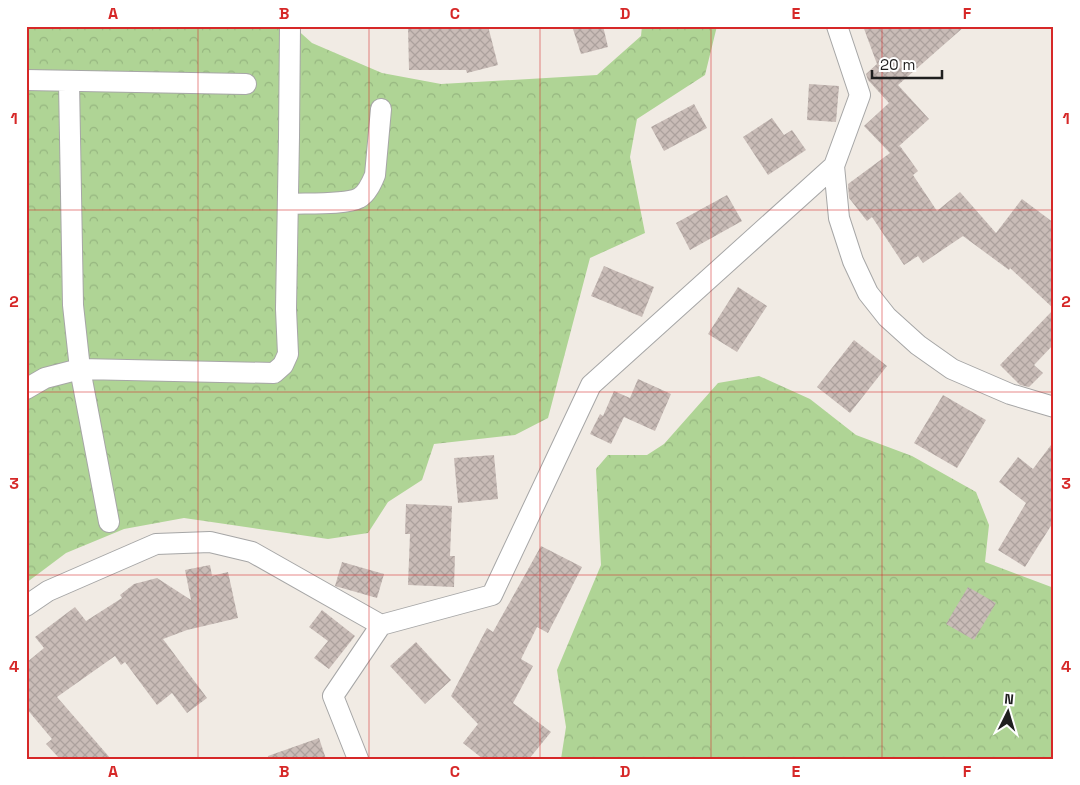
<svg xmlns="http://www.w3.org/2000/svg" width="1080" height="785" viewBox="0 0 1080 785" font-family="'Space Grotesk',sans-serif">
	<defs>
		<pattern id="forest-crowns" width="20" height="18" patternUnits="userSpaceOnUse" patternTransform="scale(1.25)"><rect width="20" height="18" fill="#afd495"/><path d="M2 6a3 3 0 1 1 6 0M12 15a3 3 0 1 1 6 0" fill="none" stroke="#96b680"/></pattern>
		<pattern id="building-cross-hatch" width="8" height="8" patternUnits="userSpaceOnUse" patternTransform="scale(1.25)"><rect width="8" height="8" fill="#c9bcb7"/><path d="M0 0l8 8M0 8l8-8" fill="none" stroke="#aca19d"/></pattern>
	</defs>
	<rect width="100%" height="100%" fill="#f1ebe4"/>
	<!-- forest -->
	<path fill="url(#forest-crowns)" d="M26 26H293L312 43 382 73 441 84 597 75 641 36 642 26H717L705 75 637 119 630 157 645 233 590 258 548 418 515 435 434 444 422 480 388 502 368 533 328 539 184 518 124 529 66 553 26 583Z
		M759 376 810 399 856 435 912 456 976 492 989 525 985 562 1054 588V759H561L566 727 557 670 601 565 596 469 608 455H647L664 444 718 383Z"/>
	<!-- building -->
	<path fill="url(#building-cross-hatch)" d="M408 26H488L498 65 467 73 466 70H409Z
		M572 26H603L608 47 581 54Z
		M863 26H965L898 85 929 119 898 147 900 146 918 171 913 175 937 211 960 192 996 233 1022 199 1054 223V344L1034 365 1043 373 1029 387 1020 385 1000 365 1054 309 1010 268 1009 270 963 236 923 263 918 256 904 265 872 217 867 221 849 198 848 184 890 153 864 126 889 103 868 80 866 74 877 64Z
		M809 84 839 86 836 122 807 120Z
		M694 104 707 128 664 151 651 127Z
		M772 118 784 135 792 130 806 150 768 175 743 137Z
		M727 195 742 221 690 250 676 223Z
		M604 266 654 287 642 317 591 296Z
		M738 287 767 306 737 352 708 334Z
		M854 340 887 366 850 413 817 387Z
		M638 379 671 394 655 431 624 417 611 444 590 434 600 414 603 416 614 391 630 398Z
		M943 395 986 420 957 468 914 443Z
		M1054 441V521L1025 567 998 550 1026 503 999 482 1018 457 1033 469Z
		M494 455 498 499 458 503 454 458Z
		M406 504 452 506 450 556H455L454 587 408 585 410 534H405Z
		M541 546 582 567 548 633 537 627 521 659 533 666 513 703 551 732 529 759H483L463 743 478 724 451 696 487 628 493 632Z
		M342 562 384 574 377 598 335 586Z
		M210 565 212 576 228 572 238 618 187 630 163 639 207 698 187 713 172 693 157 705 125 662 121 665 115 656 57 697 111 759H60L46 744 52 739 26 708V663L44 648 35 637 75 607 86 621 122 598 120 595 134 584 157 578 191 600 185 570Z
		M968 587 996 603 974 640 946 624Z
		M322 610 355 636 329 669 314 658 328 641 309 627Z
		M416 642 451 680 425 704 390 666Z
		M319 738 326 759H268V756Z"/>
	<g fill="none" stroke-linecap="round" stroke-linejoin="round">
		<!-- street casing -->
		<g stroke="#a6a6a6" stroke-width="22">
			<path id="street" d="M837 26 860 95 834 166 839 218 853 261 868 293 887 317 918 345 952 369 1010 394 1054 407
				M26 80 246 84
				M69 82 73 305 80 369 109 522
				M288 204C305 203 346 205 359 198 367 194 372 182 375 175L381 109
				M26 389 45 378 80 369 274 373 283 365 288 354 286 309 289 137 290 26
				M26 606 48 591 156 544 210 542 252 552 381 625 492 595 591 385 834 166
				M358 759 333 696 381 625"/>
		</g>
		<!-- street -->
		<use href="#street" stroke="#fff" stroke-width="20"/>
	</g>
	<!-- grid -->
	<path fill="none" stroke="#d62828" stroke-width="1" stroke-opacity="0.55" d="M198 26V759M369 26V759M540 26V759M711 26V759M882 26V759M26 210H1054M26 392H1054M26 575H1054"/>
	<!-- border -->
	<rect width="1080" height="785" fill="none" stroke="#ffffff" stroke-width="55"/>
	<!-- north arrow -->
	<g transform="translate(1008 712) rotate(5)" stroke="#ffffff" stroke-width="4" paint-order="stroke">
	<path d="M0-4L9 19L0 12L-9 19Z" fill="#1f1f1f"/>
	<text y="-8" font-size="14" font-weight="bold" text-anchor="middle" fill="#1f1f1f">N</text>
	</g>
	<!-- scale -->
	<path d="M872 70v8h70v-8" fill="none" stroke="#1f1f1f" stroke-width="2.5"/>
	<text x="880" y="70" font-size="15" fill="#1f1f1f" stroke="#ffffff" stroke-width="4" paint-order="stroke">20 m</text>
	<rect x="28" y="28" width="1024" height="730" fill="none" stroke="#d62828" stroke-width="2"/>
	<g font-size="16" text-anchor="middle" font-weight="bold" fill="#d62828">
		<text x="113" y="19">A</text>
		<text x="284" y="19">B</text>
		<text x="455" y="19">C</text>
		<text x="625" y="19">D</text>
		<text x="796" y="19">E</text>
		<text x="967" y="19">F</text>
		<text x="14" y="124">1</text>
		<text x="1066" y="124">1</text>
		<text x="14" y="307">2</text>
		<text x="1066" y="307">2</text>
		<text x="14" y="489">3</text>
		<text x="1066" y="489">3</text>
		<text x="14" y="672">4</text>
		<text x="1066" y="672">4</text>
		<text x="113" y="777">A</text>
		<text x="284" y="777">B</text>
		<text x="455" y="777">C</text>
		<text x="625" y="777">D</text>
		<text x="796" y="777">E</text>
		<text x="967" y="777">F</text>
	</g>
</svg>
